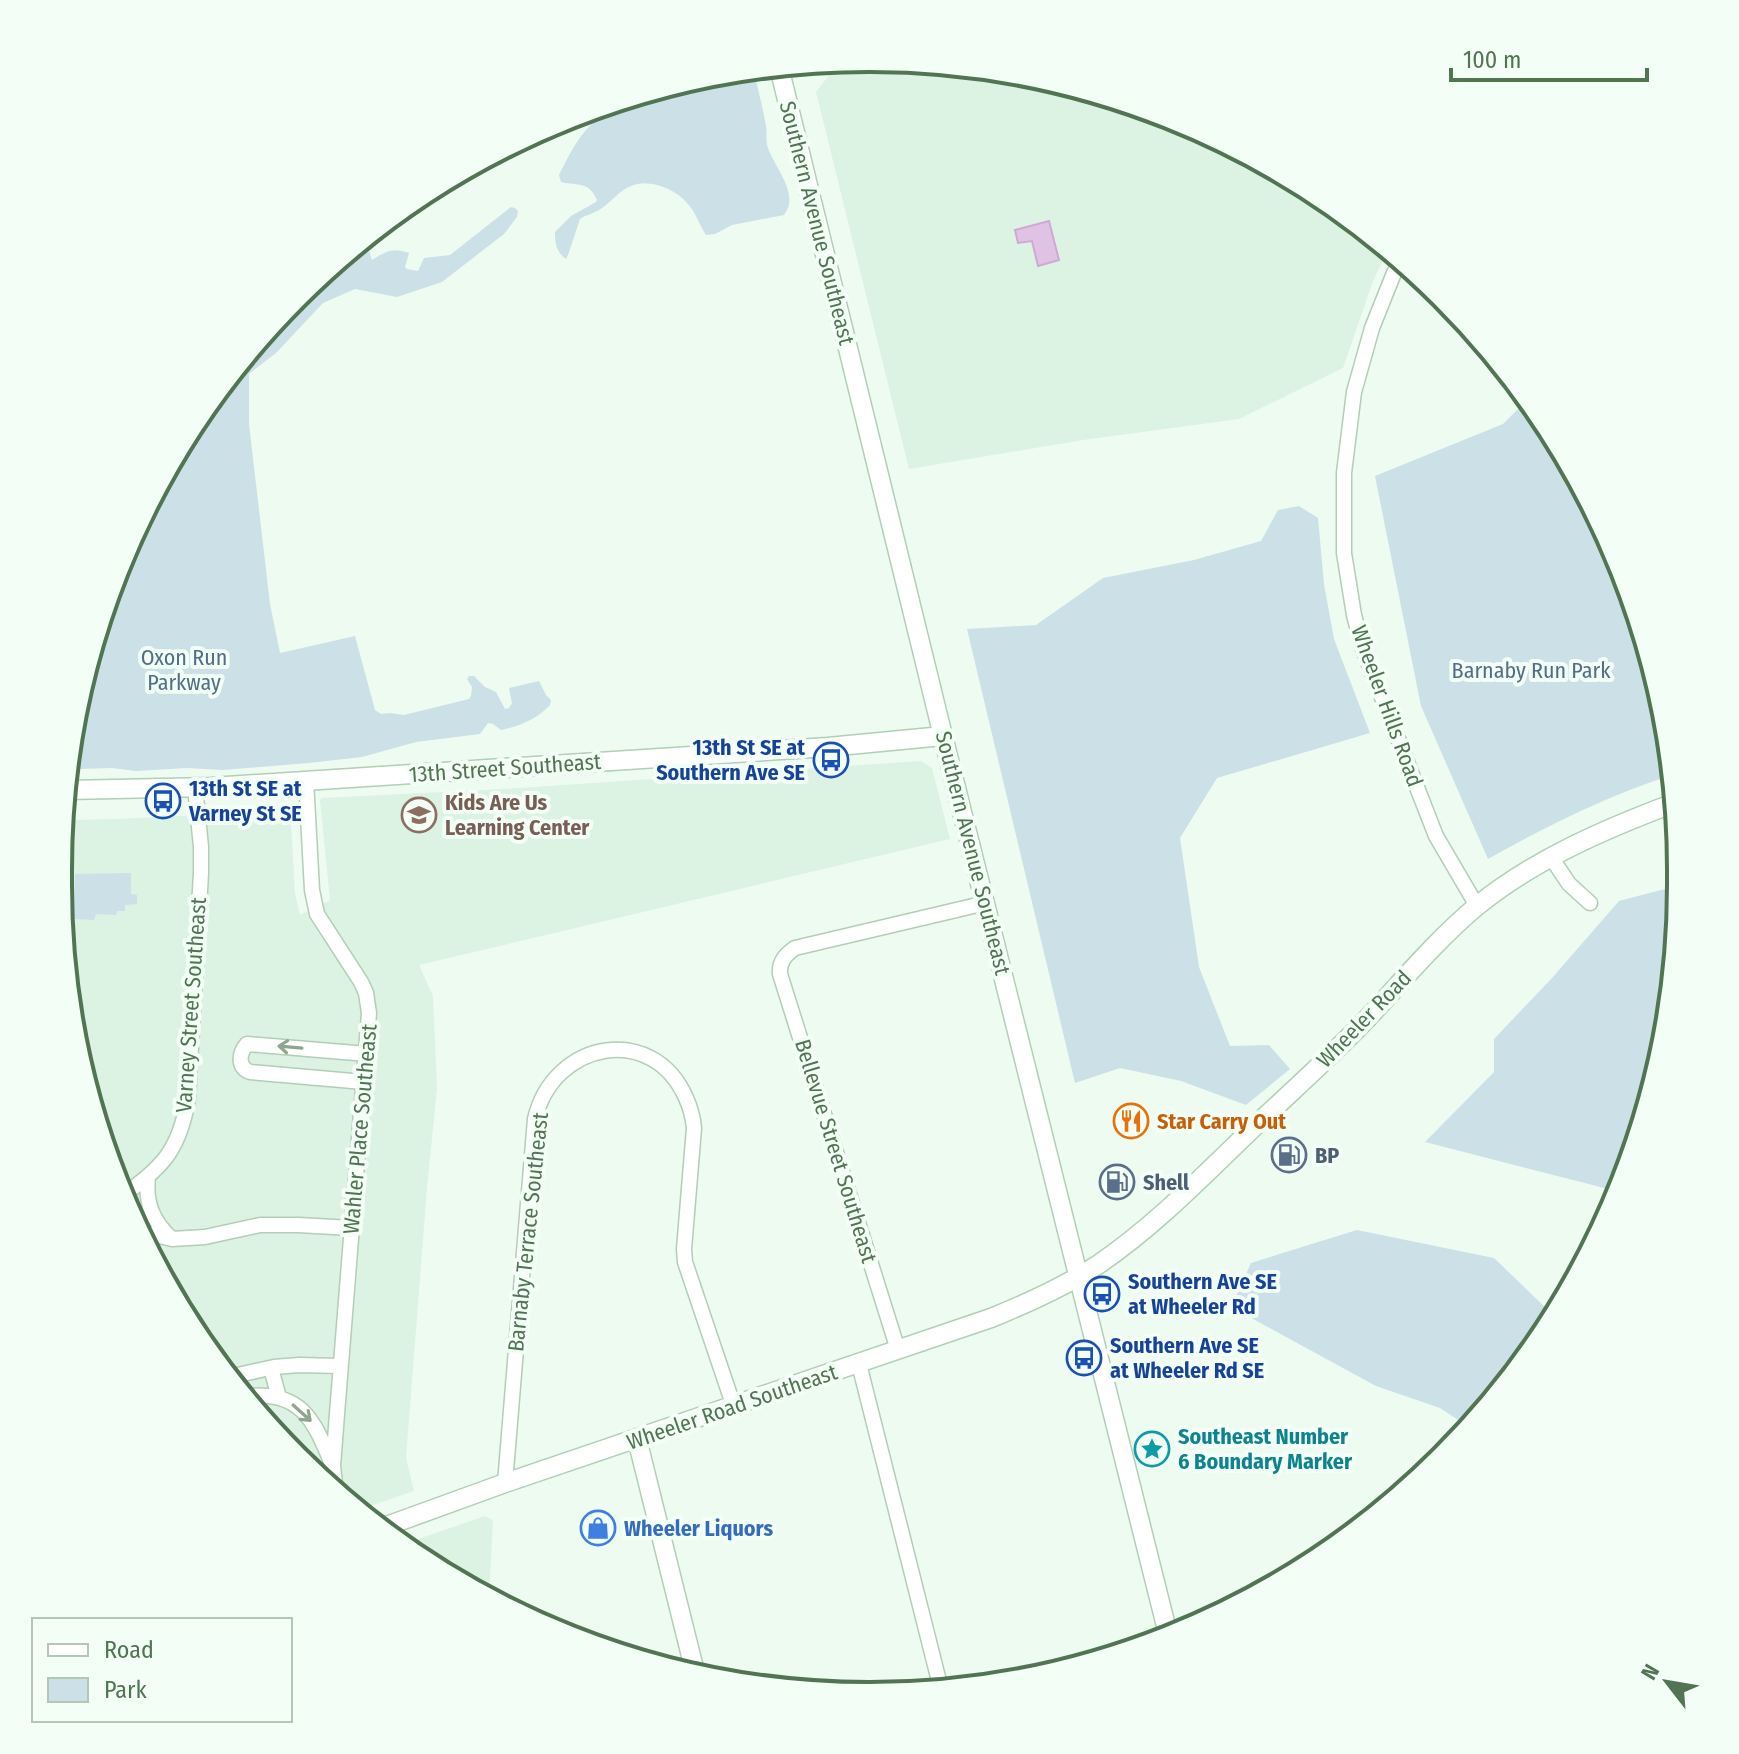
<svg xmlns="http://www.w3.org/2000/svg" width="1739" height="1754" viewBox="0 0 1739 1754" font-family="'Fira Sans Condensed',sans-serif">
	<rect width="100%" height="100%" fill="#edfbf1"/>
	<!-- residential -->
	<path fill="#dcf2e2" d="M869 58 1027 74 1180 120 1320 195 1388 250 1373 281 1343 368 1239 419 1083 440 909 469 816 92 840 61Z
		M921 761 932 768 950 839 419 965 433 996 437 1088 427 1188 406 1458 414 1491 358 1510 296 1459 195 1336 120 1195 74 1043 58 884 60 860 70 820 115 819 223 814 290 808 295 893 300 915 330 900 320 800 322 798 505 789Z
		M485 1516 493 1520 489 1597 419 1559 401 1545Z"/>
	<!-- green -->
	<path fill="#cce0e8" d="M754 69C757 88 763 107 766 126 767 132 766 138 767 145 773 166 801 194 784 215L732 225 715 234 706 235C699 225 696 212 687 203 675 189 649 178 631 186 619 191 612 201 602 208 594 214 587 214 580 219L568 255 566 259C556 252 555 243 555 232L571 216 596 202 597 200C589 181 578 186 561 182L559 175C570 153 582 128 603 115L606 105 711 74Z
		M511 207 515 208 518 211 517 217 504 234 442 282 397 297 355 289 323 303 276 353 249 374V424L270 604 280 653 355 636 375 710 381 714 390 713 404 715 469 699 471 696 472 687 467 679 469 676H474L485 687 496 692 505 709 509 708 512 703 509 688 539 681 546 695 551 700 550 705C537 719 520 726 501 730L493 724 488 723 480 734 416 742 362 757 309 763 223 770 187 768 136 771 112 768 79 769 68 768 74 712 120 559 195 419 295 296 365 239 372 260C386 251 392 247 409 253L405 267 407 269 418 271 424 258 450 255Z
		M1528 399 1544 418 1619 559 1665 711 1672 775C1607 796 1547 826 1488 859L1421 706 1375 476 1503 424Z
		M1299 506 1318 518 1324 584 1334 639 1370 733 1217 778 1180 838 1199 967 1230 1046 1269 1045 1290 1069 1246 1105 1181 1081 1120 1068 1075 1083 967 629 1036 625 1103 578 1194 560 1261 541 1278 510Z
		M131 873V894L137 895V904L125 905V911H117L116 915 96 914 94 920 74 919 75 874Z
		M1680 885 1665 1042 1620 1192 1425 1142 1494 1072V1039L1552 978 1619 901Z
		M1357 1230 1494 1258 1548 1310 1556 1313 1544 1335 1469 1427 1440 1408 1376 1386 1231 1307 1251 1263Z"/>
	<!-- water -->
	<path fill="#dfc2e4" stroke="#cfa9d5" stroke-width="2" d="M1049 221 1059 260 1038 266 1032 241 1018 243 1015 230Z"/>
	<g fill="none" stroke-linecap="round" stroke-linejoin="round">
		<!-- street casing -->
		<g stroke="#b3cdb7" stroke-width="17">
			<path id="street" d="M1402 261 1394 273 1372 328 1354 392 1344 473V553L1354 615 1363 649 1436 836 1477 906
				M306 780 312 890 317 914 361 982 366 993 369 1013 337 1414 333 1466 336 1492
				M1551 857 1569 884 1590 903
				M364 1082 250 1072C237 1067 239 1053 247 1044L367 1054
				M148 1177C145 1203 153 1222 172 1239
				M121 1197C162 1167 179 1152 188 1099L201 873V847L195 787
				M139 1231 172 1239 205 1237 260 1225H298L352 1228
				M898 1350 780 974C779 962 785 955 795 948L986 903
				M859 1364 941 1689
				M271 1368 279 1398
				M229 1377 274 1367 299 1365 340 1366
				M245 1396C301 1391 313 1418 332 1464
				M505 1483 535 1119C553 1041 653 1022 686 1098 691 1109 693 1117 694 1128L684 1249 685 1262 734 1407"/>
		</g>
		<!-- secondary casing -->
		<g stroke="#b1cfb5" stroke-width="21">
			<path id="secondary" d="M779 67 943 736 1169 1638
				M66 790 211 787 828 747 943 736
				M637 1439 696 1676
				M381 1528 505 1483 991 1318C1028 1303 1066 1286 1099 1264 1156 1225 1204 1175 1253 1128 1290 1093 1328 1059 1363 1023 1400 984 1435 941 1477 906 1535 859 1605 829 1674 803"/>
		</g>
		<!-- street -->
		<use href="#street" stroke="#fff" stroke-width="14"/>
		<!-- secondary -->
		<use href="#secondary" stroke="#fff" stroke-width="18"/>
	</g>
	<!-- one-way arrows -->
	<defs><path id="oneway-shaft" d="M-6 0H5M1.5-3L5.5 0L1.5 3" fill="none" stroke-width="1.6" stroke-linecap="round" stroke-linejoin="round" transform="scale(2)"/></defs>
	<g stroke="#8ea58f">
		<use href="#oneway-shaft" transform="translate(290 1047) rotate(-175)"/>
		<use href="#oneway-shaft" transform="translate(302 1413) rotate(42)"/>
	</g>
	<!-- icons -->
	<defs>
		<g id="bus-ring" transform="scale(1.8)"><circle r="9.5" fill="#f3fef7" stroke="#1a4fb4" stroke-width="1.5"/><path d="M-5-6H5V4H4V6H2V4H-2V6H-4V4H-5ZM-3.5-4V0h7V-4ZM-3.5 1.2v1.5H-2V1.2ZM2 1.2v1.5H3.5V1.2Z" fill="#1a4fb4"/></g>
		<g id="school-ring" transform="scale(1.8)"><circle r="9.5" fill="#f3fef7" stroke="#8d6e63" stroke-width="1.5"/><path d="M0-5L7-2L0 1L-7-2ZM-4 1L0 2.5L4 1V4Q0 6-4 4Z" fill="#8d6e63"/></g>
		<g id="restaurant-ring" transform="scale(1.8)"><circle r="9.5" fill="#f3fef7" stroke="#e8710a" stroke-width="1.5"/><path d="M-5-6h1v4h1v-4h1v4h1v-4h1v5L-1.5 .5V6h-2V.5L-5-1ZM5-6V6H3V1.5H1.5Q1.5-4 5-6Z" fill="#e8710a"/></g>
		<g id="fuel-ring" transform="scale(1.8)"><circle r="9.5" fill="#f3fef7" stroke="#5c6f8a" stroke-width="1.5"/><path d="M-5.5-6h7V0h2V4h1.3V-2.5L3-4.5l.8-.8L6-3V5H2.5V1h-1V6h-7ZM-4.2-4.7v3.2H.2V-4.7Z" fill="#5c6f8a"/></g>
		<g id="sight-ring" transform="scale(1.8)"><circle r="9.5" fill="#f3fef7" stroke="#0f9aa8" stroke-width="1.5"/><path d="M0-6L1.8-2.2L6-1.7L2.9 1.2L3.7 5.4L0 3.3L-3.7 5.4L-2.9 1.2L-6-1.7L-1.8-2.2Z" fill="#0f9aa8"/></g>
		<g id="shop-ring" transform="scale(1.8)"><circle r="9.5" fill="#f3fef7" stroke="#3f7fe0" stroke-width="1.5"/><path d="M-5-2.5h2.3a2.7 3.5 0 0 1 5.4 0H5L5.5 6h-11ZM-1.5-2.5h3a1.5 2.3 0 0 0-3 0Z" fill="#3f7fe0"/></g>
	</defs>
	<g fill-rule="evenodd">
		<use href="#bus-ring" x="831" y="760"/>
		<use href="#bus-ring" x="163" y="801"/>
		<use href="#school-ring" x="419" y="815"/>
		<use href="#restaurant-ring" x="1131" y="1121"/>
		<use href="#fuel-ring" x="1289" y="1155"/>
		<use href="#fuel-ring" x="1117" y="1182"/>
		<use href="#bus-ring" x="1102" y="1294"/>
		<use href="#bus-ring" x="1084" y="1358"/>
		<use href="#sight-ring" x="1152" y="1449"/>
		<use href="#shop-ring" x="598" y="1528"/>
	</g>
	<g text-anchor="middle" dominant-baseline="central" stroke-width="8" stroke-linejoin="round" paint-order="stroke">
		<!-- street labels -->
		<g font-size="22" fill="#517553" stroke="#f3fef7">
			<text transform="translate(817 223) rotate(76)">Southern Avenue Southeast</text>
			<text transform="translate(1387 706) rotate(70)">Wheeler Hills Road</text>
			<text transform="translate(505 768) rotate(-4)">13th Street Southeast</text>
			<text transform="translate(973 853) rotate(76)">Southern Avenue Southeast</text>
			<text transform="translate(191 1005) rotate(-86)">Varney Street Southeast</text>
			<text transform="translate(1364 1019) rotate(-46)">Wheeler Road</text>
			<text transform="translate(360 1129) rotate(-85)">Wahler Place Southeast</text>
			<text transform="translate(836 1151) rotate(73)">Bellevue Street Southeast</text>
			<text transform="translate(528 1232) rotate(-84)">Barnaby Terrace Southeast</text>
			<text transform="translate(732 1407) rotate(-19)">Wheeler Road Southeast</text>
		</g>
		<!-- park labels -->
		<g font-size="22" fill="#506f85" stroke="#f3fef7">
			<text x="184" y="657">Oxon Run<tspan x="184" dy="25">Parkway</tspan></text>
			<text x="1531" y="670">Barnaby Run Park</text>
		</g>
		<!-- transit labels -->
		<g font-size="22" font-weight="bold" fill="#164399" stroke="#f3fef7" text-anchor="start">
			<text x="805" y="747" text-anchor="end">13th St SE at<tspan x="805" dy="25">Southern Ave SE</tspan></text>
			<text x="189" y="788">13th St SE at<tspan x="189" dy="25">Varney St SE</tspan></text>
			<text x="1128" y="1281">Southern Ave SE<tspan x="1128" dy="25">at Wheeler Rd</tspan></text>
			<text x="1110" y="1345">Southern Ave SE<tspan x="1110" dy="25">at Wheeler Rd SE</tspan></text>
		</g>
		<!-- education labels -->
		<g font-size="22" font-weight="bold" fill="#785e54" stroke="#f3fef7" text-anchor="start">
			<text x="445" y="802">Kids Are Us<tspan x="445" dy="25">Learning Center</tspan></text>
		</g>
		<!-- food labels -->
		<g font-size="22" font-weight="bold" fill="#c56008" stroke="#f3fef7" text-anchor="start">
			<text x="1157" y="1121">Star Carry Out</text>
		</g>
		<!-- service labels -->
		<g font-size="22" font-weight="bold" fill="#4e5e75" stroke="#f3fef7" text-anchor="start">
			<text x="1315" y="1155">BP</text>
			<text x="1143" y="1182">Shell</text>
		</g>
		<!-- culture labels -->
		<g font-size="22" font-weight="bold" fill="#0d838f" stroke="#f3fef7" text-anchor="start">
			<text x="1178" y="1436">Southeast Number<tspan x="1178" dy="25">6 Boundary Marker</tspan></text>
		</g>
		<!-- shop labels -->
		<g font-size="22" font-weight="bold" fill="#366cbe" stroke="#f3fef7" text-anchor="start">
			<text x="624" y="1528">Wheeler Liquors</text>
		</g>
	</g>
	<!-- crop -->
	<path d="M0 0H1739V1754H0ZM869 72H870A797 797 0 0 1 1667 869V885A797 797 0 0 1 870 1682H869A797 797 0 0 1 72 885V869A797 797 0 0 1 869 72Z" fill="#f3fef7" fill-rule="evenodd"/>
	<path fill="none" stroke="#517553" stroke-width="4" d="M869 72H870A797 797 0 0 1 1667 869V885A797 797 0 0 1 870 1682H869A797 797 0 0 1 72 885V869A797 797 0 0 1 869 72Z"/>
	<!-- legend -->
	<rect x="32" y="1618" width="260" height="104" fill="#f3fef7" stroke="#b2c7b5" stroke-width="2"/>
	<rect x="48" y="1644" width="40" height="12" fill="#ffffff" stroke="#b2c7b5" stroke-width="2"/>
	<text x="104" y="1658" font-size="24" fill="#517553">Road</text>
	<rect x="48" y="1678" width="40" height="24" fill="#cce0e8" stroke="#b2c7b5" stroke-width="2"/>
	<text x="104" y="1698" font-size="24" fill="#517553">Park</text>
	<!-- north arrow -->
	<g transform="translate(1667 1682) rotate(301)" stroke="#f3fef7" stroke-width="6" paint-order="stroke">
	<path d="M0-6L14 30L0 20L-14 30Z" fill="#517553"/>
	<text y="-12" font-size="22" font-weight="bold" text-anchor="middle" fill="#517553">N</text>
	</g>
	<!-- scale -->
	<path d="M1451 68v12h196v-12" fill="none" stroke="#517553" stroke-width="4"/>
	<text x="1463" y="68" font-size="24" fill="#517553" stroke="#f3fef7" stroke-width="6" paint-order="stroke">100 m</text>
</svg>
